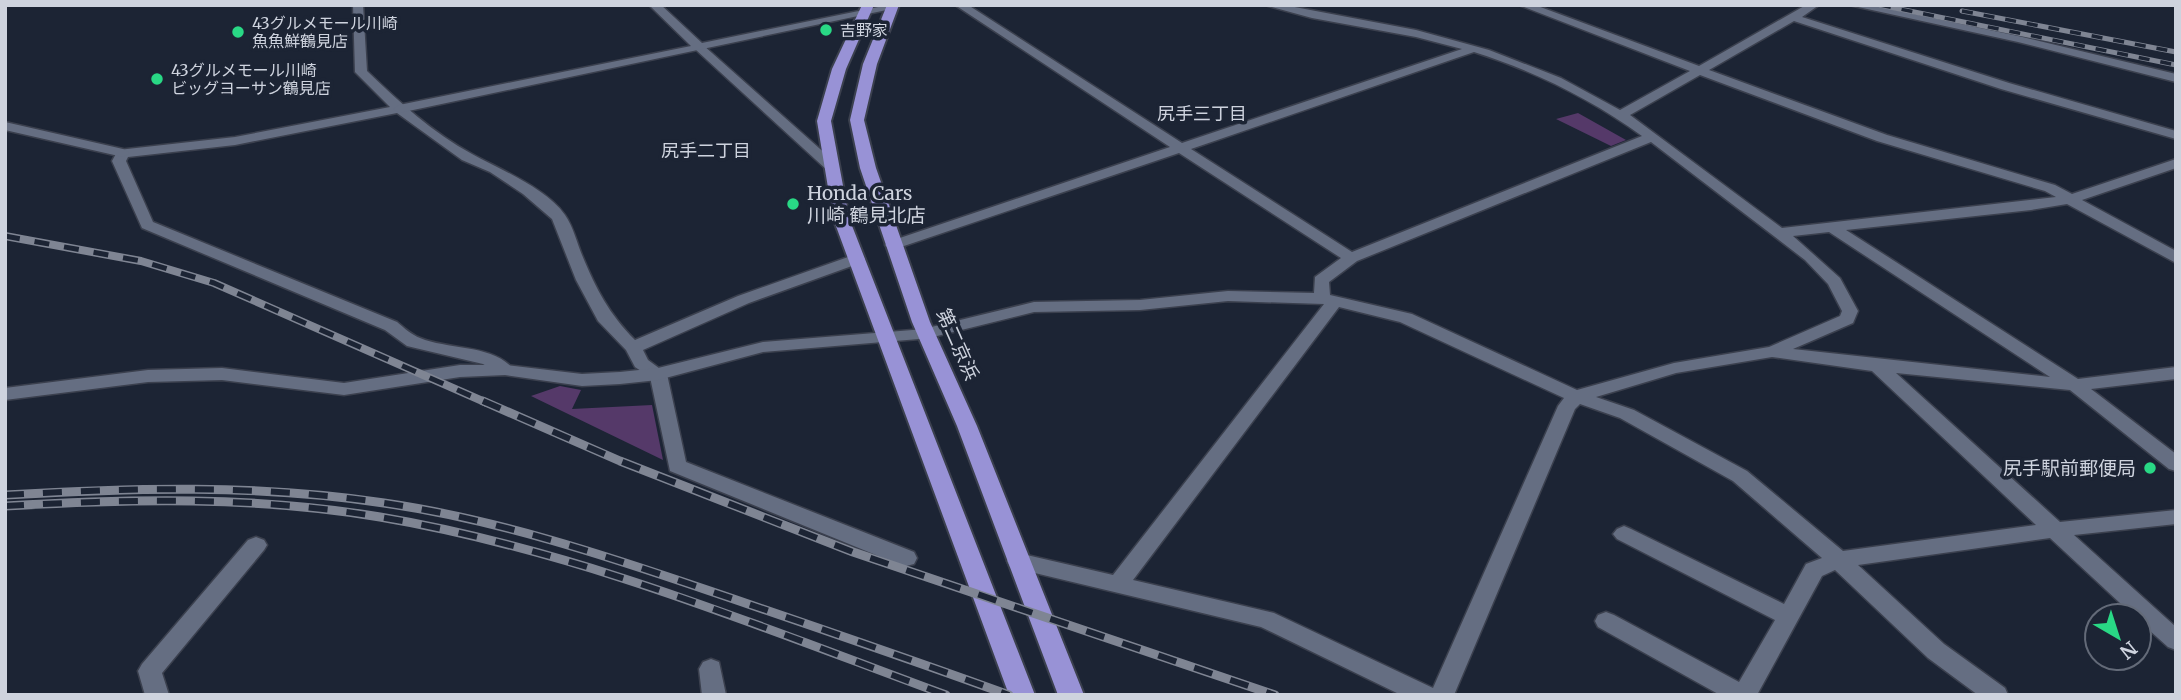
<svg xmlns="http://www.w3.org/2000/svg" width="2181" height="700" viewBox="0 0 2181 700" font-family="Merriweather,'Noto Sans JP',serif">
	<rect width="100%" height="100%" fill="#1c2434"/>
	<!-- green -->
	<path fill="#553969" d="M1578 113 1626 140 1611 146 1556 119Z
		M560 386 581 390 572 409 652 405 663 460 531 396Z"/>
	<g fill="none" stroke-linecap="round" stroke-linejoin="round">
		<!-- minor casing -->
		<g stroke="#3b404e" stroke-width="3">
			<path id="minor" d="M353 5H363L367 71C399 102 433 133 472 154 501 170 546 188 565 215 573 226 577 243 582 255 596 289 609 314 635 340L738 296 851 256H863L865 259 863 262 749 303 643 350 648 360 667 374 686 462 914 552 917 558 914 564 906 566 898 564 670 471 650 377 635 367 626 350 598 321 576 280 552 219 523 194 490 172 462 160 397 113 235 145 128 157 126 161 153 222 397 322C404 328 412 335 420 338 448 350 494 344 514 370L511 374H499L483 364 407 346 385 330 142 228 112 161 118 150 235 137 390 107 355 72Z
				M955 5H968L1182 143 1462 49 1416 37 1312 18 1265 5H1284L1416 30 1489 50 1561 78 1620 110 1690 71 1519 5H1535L1699 66 1806 5H1819L1802 17 2009 83 2176 131V139L2001 89 1794 21 1709 70 1887 135 2055 185 2072 194 2176 159V168L2082 200 2176 251V263L2067 204 2031 210 1846 230 2078 379 2176 367V379L2091 389 2176 454V471L2169 469 2070 390 1896 373 2060 522 2176 510V524L2074 535 2176 627V650L2168 647 2139 621V616H2134L2050 538 1858 565 1944 644 2005 688 2008 695H1978L1928 658 1835 570 1822 576 1757 695H1720L1598 627 1595 621 1598 615 1606 612 1614 615 1739 682 1775 620 1617 539 1613 534 1617 529 1624 526 1631 529 1784 604 1806 564 1822 558 1733 481 1620 418 1580 404 1575 409 1454 695H1401L1261 627 1010 567 1007 561 1010 555 1018 553 1113 575 1324 304 1228 301 1140 310 1034 312 925 339 916 334 919 330 1034 302 1140 300 1228 291 1314 293 1315 277 1341 258 1179 153 898 248H888L885 245 888 242 1170 147ZM1474 52C1534 71 1591 99 1642 136L1352 252 1191 149ZM1700 75 1877 141 2045 191 2056 197 1782 228 1630 115ZM1651 142 1805 260 1828 284 1842 311 1840 316 1769 347 1674 363 1577 390 1412 314 1330 295 1329 282 1357 261ZM1829 232 2050 377 1793 349 1853 323 1858 311 1840 278 1793 236ZM1339 307 1400 322 1564 398 1558 406 1433 688 1274 613 1133 580ZM1772 357 1872 371 2036 525 1843 551 1747 471 1634 410 1596 397 1676 373Z
				M695 45H703L837 164V170H827L695 49Z
				M256 537 264 540 267 545 264 550 162 673 169 695H145L138 671 142 664 248 540Z
				M711 659 719 662 726 695H702L699 669 703 662Z"/>
		</g>
		<!-- tertiary casing -->
		<g stroke="#3b404e" stroke-width="3">
			<path id="tertiary" d="M649 5H661L702 43 888 5 896 8 399 113 393 109 399 105 691 46Z
				M1849 5H1871L2018 36 2176 74V82L2018 42Z
				M5 122 123 149 130 153 123 157 5 130Z
				M925 329 934 334 931 338 763 352 658 380 620 384 582 386 505 375 460 377 344 395 222 380 148 382 5 400V388L148 370 222 368 344 383 460 365H505L582 374 620 372 658 368 763 342Z"/>
		</g>
		<!-- trunk casing -->
		<g stroke="#3b404e" stroke-width="4">
			<path id="trunk" d="M862 5H874L846 69 831 121 849 218 1035 695H1009L833 218 817 121 832 69Z
				M887 5H899L877 64 864 120 876 168 930 322 977 426 1084 695H1058L957 426 912 322 860 168 850 120 863 64Z"/>
		</g>
		<!-- minor -->
		<use href="#minor" fill="#656e82" fill-rule="evenodd"/>
		<!-- tertiary -->
		<use href="#tertiary" fill="#656e82" fill-rule="evenodd"/>
		<!-- trunk -->
		<use href="#trunk" fill="#9892d6" fill-rule="evenodd"/>
		<!-- rail-far2 casing -->
		<g stroke="#7f8593" stroke-width="5">
			<path id="rail-far2" d="M1880 5 2176 65
				M1962 11 2176 52"/>
		</g>
		<!-- rail-far1 casing -->
		<g stroke="#7f8593" stroke-width="8">
			<path id="rail-far1" d="M5 236 141 261 214 283 487 403"/>
		</g>
		<!-- rail casing -->
		<g stroke="#7f8593" stroke-width="9">
			<path id="rail" d="M483 401 620 461 853 552 1275 695
				M5 495C131 488 259 484 384 503 495 519 604 555 710 591 810 625 910 659 1009 695
				M5 506C130 499 256 496 380 517 576 550 761 627 946 695"/>
		</g>
		<!-- rail-far2 -->
		<use href="#rail-far2" stroke="#1c2434" stroke-width="3.5" stroke-dasharray="11" stroke-linecap="butt"/>
		<!-- rail-far1 -->
		<use href="#rail-far1" stroke="#1c2434" stroke-width="5" stroke-dasharray="15" stroke-linecap="butt"/>
		<!-- rail -->
		<use href="#rail" stroke="#1c2434" stroke-width="6" stroke-dasharray="19" stroke-linecap="butt"/>
	</g>
	<!-- markers -->
	<g fill="#29d885" stroke="#1c2434" stroke-width="2.5">
		<circle cx="826" cy="30" r="7"/>
		<circle cx="238" cy="32" r="7"/>
		<circle cx="157" cy="79" r="7"/>
		<circle cx="793" cy="204" r="7"/>
		<circle cx="2150" cy="468" r="7"/>
	</g>
	<g text-anchor="middle" dominant-baseline="central" stroke-width="7" stroke-linejoin="round" paint-order="stroke">
		<!-- far-poi labels -->
		<g font-size="16" fill="#ced3de" stroke="#1c2434" text-anchor="start">
			<text x="252" y="23">43グルメモール川崎<tspan x="252" dy="18">魚魚鮮鶴見店</tspan></text>
			<text x="840" y="30">吉野家</text>
			<text x="171" y="70">43グルメモール川崎<tspan x="171" dy="18">ビッグヨーサン鶴見店</tspan></text>
		</g>
		<!-- far-neighbourhood labels -->
		<g font-size="18" fill="#ced3de" stroke="#1c2434">
			<text x="1202" y="113">尻手三丁目</text>
			<text x="706" y="150">尻手二丁目</text>
		</g>
		<!-- poi labels -->
		<g font-size="19" fill="#ced3de" stroke="#1c2434" text-anchor="start">
			<text x="807" y="193">Honda Cars<tspan x="807" dy="22">川崎 鶴見北店</tspan></text>
			<text x="2136" y="468" text-anchor="end">尻手駅前郵便局</text>
		</g>
		<!-- street labels -->
		<g font-size="19" fill="#ced3de" stroke="#1c2434">
			<text transform="translate(958 344) rotate(66)">第二京浜</text>
		</g>
	</g>
	<!-- border -->
	<rect width="2181" height="700" fill="none" stroke="#ced3de" stroke-width="14"/>
	<!-- north arrow -->
	<g transform="translate(2118 637) rotate(141)"><circle r="33" fill="#1c2434" stroke="#636a78" stroke-width="2"/>
	<path d="M0-5L12 26L0 18L-12 26Z" fill="#29d885"/>
	<text y="-10" font-size="19" font-weight="bold" text-anchor="middle" fill="#ced3de">N</text>
	</g>
</svg>
